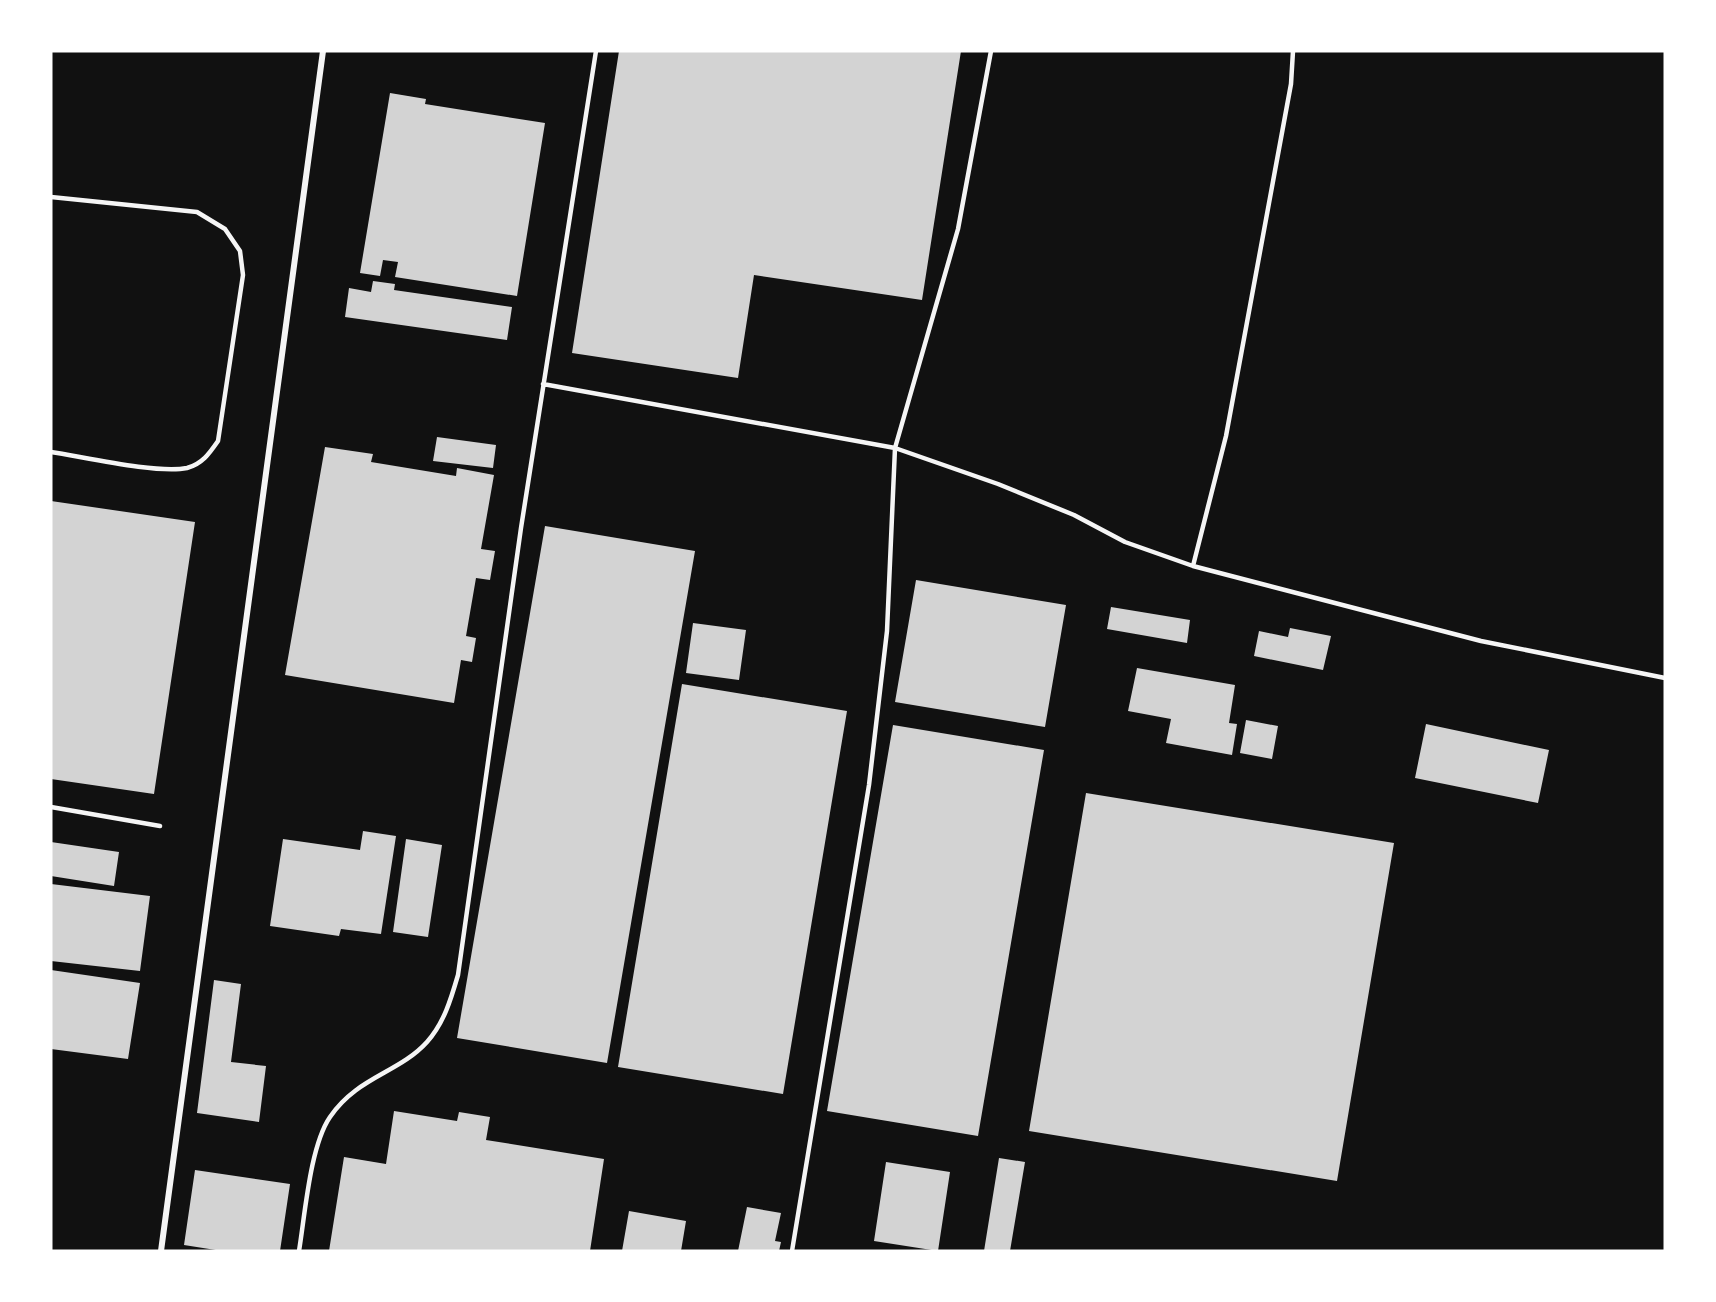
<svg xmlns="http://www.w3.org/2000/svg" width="1716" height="1302" viewBox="0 0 1716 1302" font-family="Signika,sans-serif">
	<rect width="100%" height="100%" fill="#111"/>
	<!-- building -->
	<path fill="#d3d3d3" d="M619 51H961L922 300 754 275 738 378 572 353Z
		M390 93 426 99 425 104 545 123 517 296 395 277 398 262 383 260 380 276 360 273Z
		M373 281 395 284 394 290 512 307 507 340 345 317 349 288 371 292Z
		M437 437 496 445 493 468 433 461Z
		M325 447 373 454 371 462 456 476 457 468 494 475 481 549 495 551 490 580 476 578 466 636 476 638 472 662 461 660 454 703 285 675Z
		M51 501 195 522 154 794 51 779Z
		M545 526 695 551 607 1063 457 1038Z
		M916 580 1066 605 1045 727 895 702Z
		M1111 607 1190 620 1187 643 1107 629Z
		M693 623 746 630 739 680 686 673Z
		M1290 628 1331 636 1323 670 1254 656 1259 631 1288 637Z
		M1137 668 1235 685 1229 723 1237 724 1232 755 1166 743 1171 719 1128 711Z
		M682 684 847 711 783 1094 618 1067Z
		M1246 720 1278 726 1272 759 1240 753Z
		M1426 724 1549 750 1538 803 1415 778Z
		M893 725 1044 750 978 1136 827 1111Z
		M1086 793 1394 843 1337 1181 1029 1131Z
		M363 831 396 836 381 934 341 929 339 936 270 926 283 839 360 850Z
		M406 839 442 845 428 937 393 932Z
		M51 842 119 852 114 886 51 876Z
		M51 884 150 896 140 971 51 961Z
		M51 970 140 983 128 1059 51 1049Z
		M214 980 241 984 231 1062 266 1066 259 1122 197 1113Z
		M394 1111 457 1121 459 1112 490 1117 486 1140 604 1159 590 1251H329L344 1157 386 1164Z
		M999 1158 1025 1162 1010 1251H984Z
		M886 1162 950 1172 938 1251 874 1241Z
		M195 1170 290 1184 280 1251H222L184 1245Z
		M747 1207 781 1213 775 1241 781 1242 779 1251H738Z
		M629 1211 686 1221 681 1251H622Z"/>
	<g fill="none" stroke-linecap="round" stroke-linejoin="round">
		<!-- service -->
		<path stroke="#f5f5f5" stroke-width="4.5" d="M51 197 197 212 225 229 240 251 243 275 218 441C209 454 202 464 187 468 157 474 84 457 51 452
			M543 384 895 448 958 229 991 51
			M1193 566 1226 436 1291 84 1293 51
			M51 807 160 826
			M299 1251C305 1215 310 1146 330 1117 357 1077 399 1073 427 1042 444 1023 451 999 458 975L521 528 596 51
			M792 1251 869 785 887 631 895 448 998 484 1074 515 1125 542 1193 566 1481 641 1665 678"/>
		<!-- minor -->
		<path stroke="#f5f5f5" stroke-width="6" d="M161 1251 323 51"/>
	</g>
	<!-- border -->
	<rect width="1716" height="1302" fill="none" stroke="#ffffff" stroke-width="105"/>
</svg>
